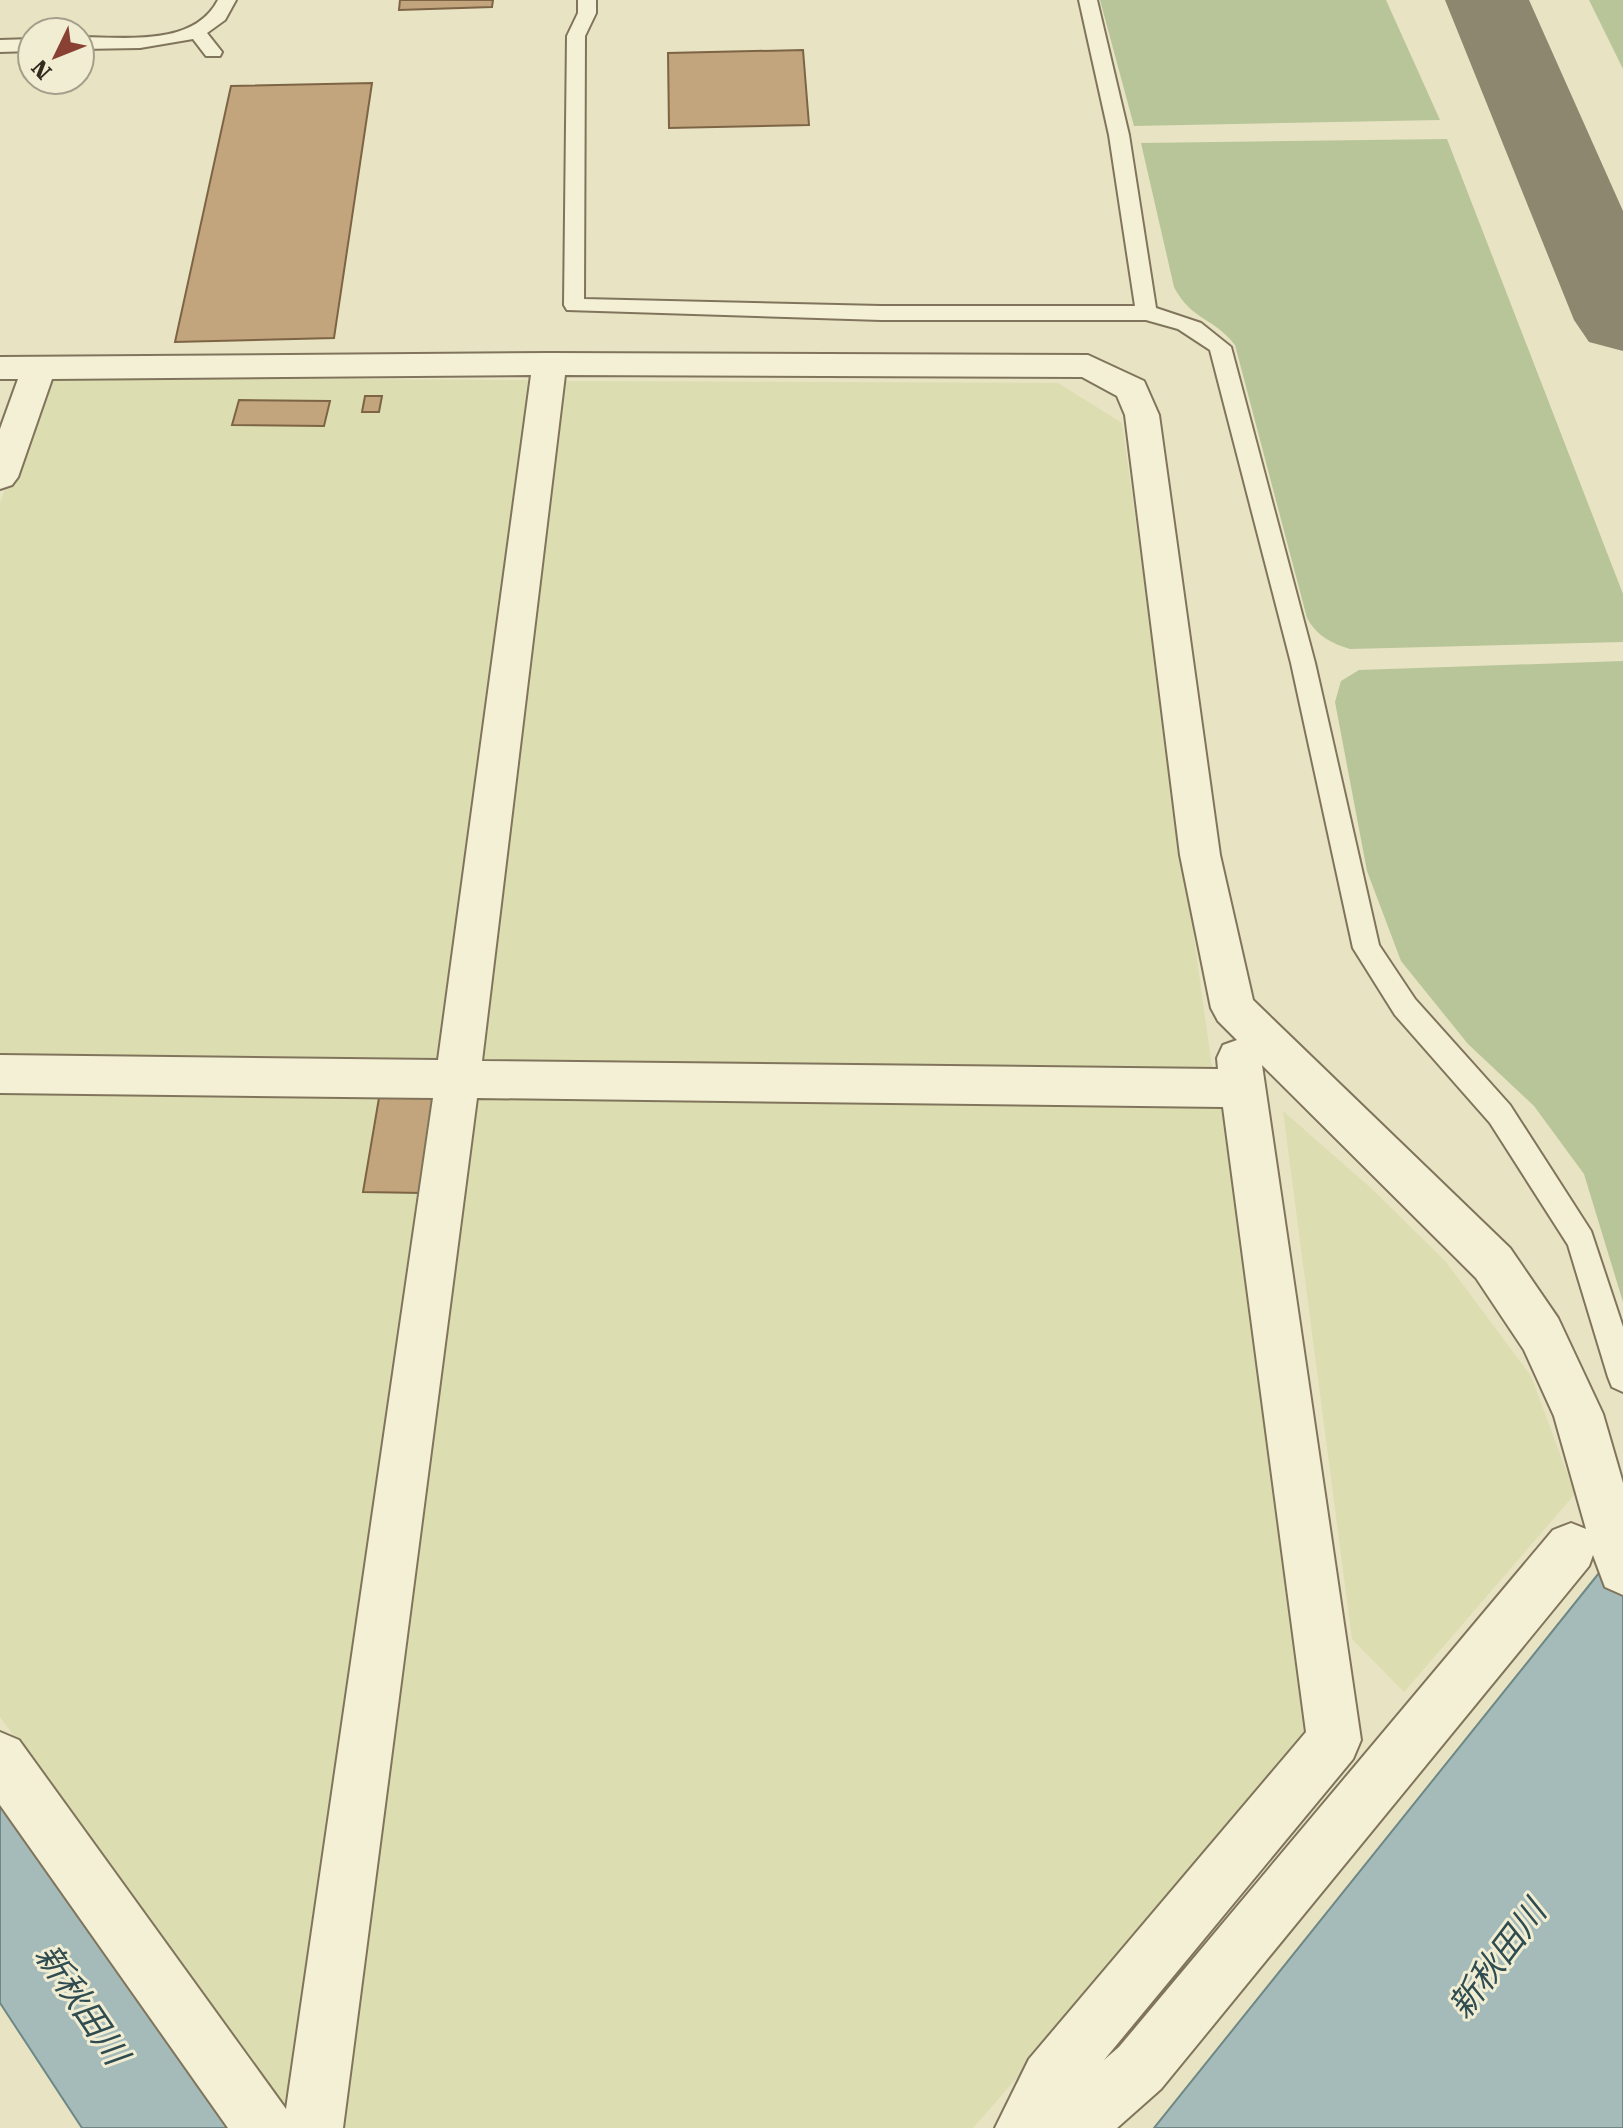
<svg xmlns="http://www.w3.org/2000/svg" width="1623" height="2128" viewBox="0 0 1623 2128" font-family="'Roboto Serif','Noto Sans JP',serif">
	<rect width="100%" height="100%" fill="#e8e3c3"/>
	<!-- farmland -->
	<path fill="#dcddb1" d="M44 378 535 380 446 1064 0 1060V503Z
		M560 381 1058 383 1122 423 1213 1074 471 1063Z
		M0 1084 442 1088 298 2128 0 1717Z
		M468 1088 1231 1100 1318 1734 973 2128H334Z
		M1283 1111 1372 1189 1446 1262 1531 1376 1575 1494 1404 1692 1352 1639Z"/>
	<!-- green -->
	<path fill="#b8c598" d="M1100 0H1386L1440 120 1134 126Z
		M1589 0H1623V69Z
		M1447 139 1623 594V642L1350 649C1331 643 1317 636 1307 618L1235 345C1213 317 1191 320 1174 287L1141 143Z
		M1623 661V1302L1584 1174 1534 1106 1468 1044 1401 961 1367 871 1335 702 1341 681 1359 670Z"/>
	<!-- water -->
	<path fill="#a5bbb9" stroke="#6d8886" stroke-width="2" d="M1623 1543V2128H1154L1595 1578Z
		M0 1785 240 2128H82L0 2003Z"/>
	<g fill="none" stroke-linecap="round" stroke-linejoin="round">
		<!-- taxiway -->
		<path fill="#8d8770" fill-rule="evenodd" d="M1445 0H1529L1623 211V351L1589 342 1574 320Z"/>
	</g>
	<!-- building -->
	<path fill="#c2a57d" stroke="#7c6445" stroke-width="2" d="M400 0H493L492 7 399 10Z
		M803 50 809 125 669 128 668 53Z
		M372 83 334 338 175 342 231 86Z
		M365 396H382L379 412H362Z
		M239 400 330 401 324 426 232 425Z
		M380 1092 436 1093 422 1193 363 1192Z"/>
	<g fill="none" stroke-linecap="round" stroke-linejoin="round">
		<!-- service casing -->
		<g stroke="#80755c" stroke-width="4">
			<path id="service" d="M218 0H236L225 20 207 33 222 52 220 56H206L193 39 140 48 80 49V37C125 37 194 47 218 0Z
				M578 0H596V13L585 36 584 299 881 306H1135L1109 135 1079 0H1097L1129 135 1156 308 1201 323 1231 347 1315 663 1379 945 1415 999 1510 1105 1591 1231 1623 1327V1392L1612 1387 1608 1377 1568 1245 1490 1123 1395 1015 1353 948 1291 663 1210 350 1178 329 1146 320H881L567 310 564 305 567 36 578 13Z
				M32 39V51L0 52V40Z"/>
		</g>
		<!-- minor casing -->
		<g stroke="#80755c" stroke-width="4">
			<path id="minor" d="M549 353 1088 355 1144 381 1159 415 1220 855 1253 1000 1510 1248 1558 1318 1603 1414 1623 1483V1595L1605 1587 1593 1555 1589 1566 1161 2089 1117 2128H995L1029 2059 1306 1732 1223 1107 477 1098 343 2128H228L0 1805V1732L19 1740 286 2109 433 1098 0 1093V1055L438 1060 531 375 52 379 18 477 12 485 0 489V429L18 379H0V357ZM565 375 1082 377 1117 396 1125 415 1180 855 1211 1008 1218 1021 1237 1040 1223 1045 1217 1058 1218 1069 482 1061ZM1262 1065 1476 1278 1524 1350 1554 1416 1586 1529 1571 1523 1553 1530 1119 2047 1104 2060 1353 1759 1361 1740Z"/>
		</g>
		<!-- service -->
		<use href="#service" fill="#f4f0d5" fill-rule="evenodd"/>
		<!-- minor -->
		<use href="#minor" fill="#f4f0d5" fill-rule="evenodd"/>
	</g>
	<g text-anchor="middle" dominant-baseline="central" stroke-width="6" stroke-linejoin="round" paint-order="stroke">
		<!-- near-water labels -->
		<g font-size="34" font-style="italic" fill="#2f4c50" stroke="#f0edd2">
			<text transform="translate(1497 1959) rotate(-53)">新秋田川</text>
			<text transform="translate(82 2004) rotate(56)">新秋田川</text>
		</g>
	</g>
	<!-- north arrow -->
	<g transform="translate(56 56) rotate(227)"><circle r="38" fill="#f0edd2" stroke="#a49f8a" stroke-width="2"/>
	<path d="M0-6L14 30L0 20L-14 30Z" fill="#884133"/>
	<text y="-12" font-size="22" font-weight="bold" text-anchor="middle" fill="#322b1e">N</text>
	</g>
</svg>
